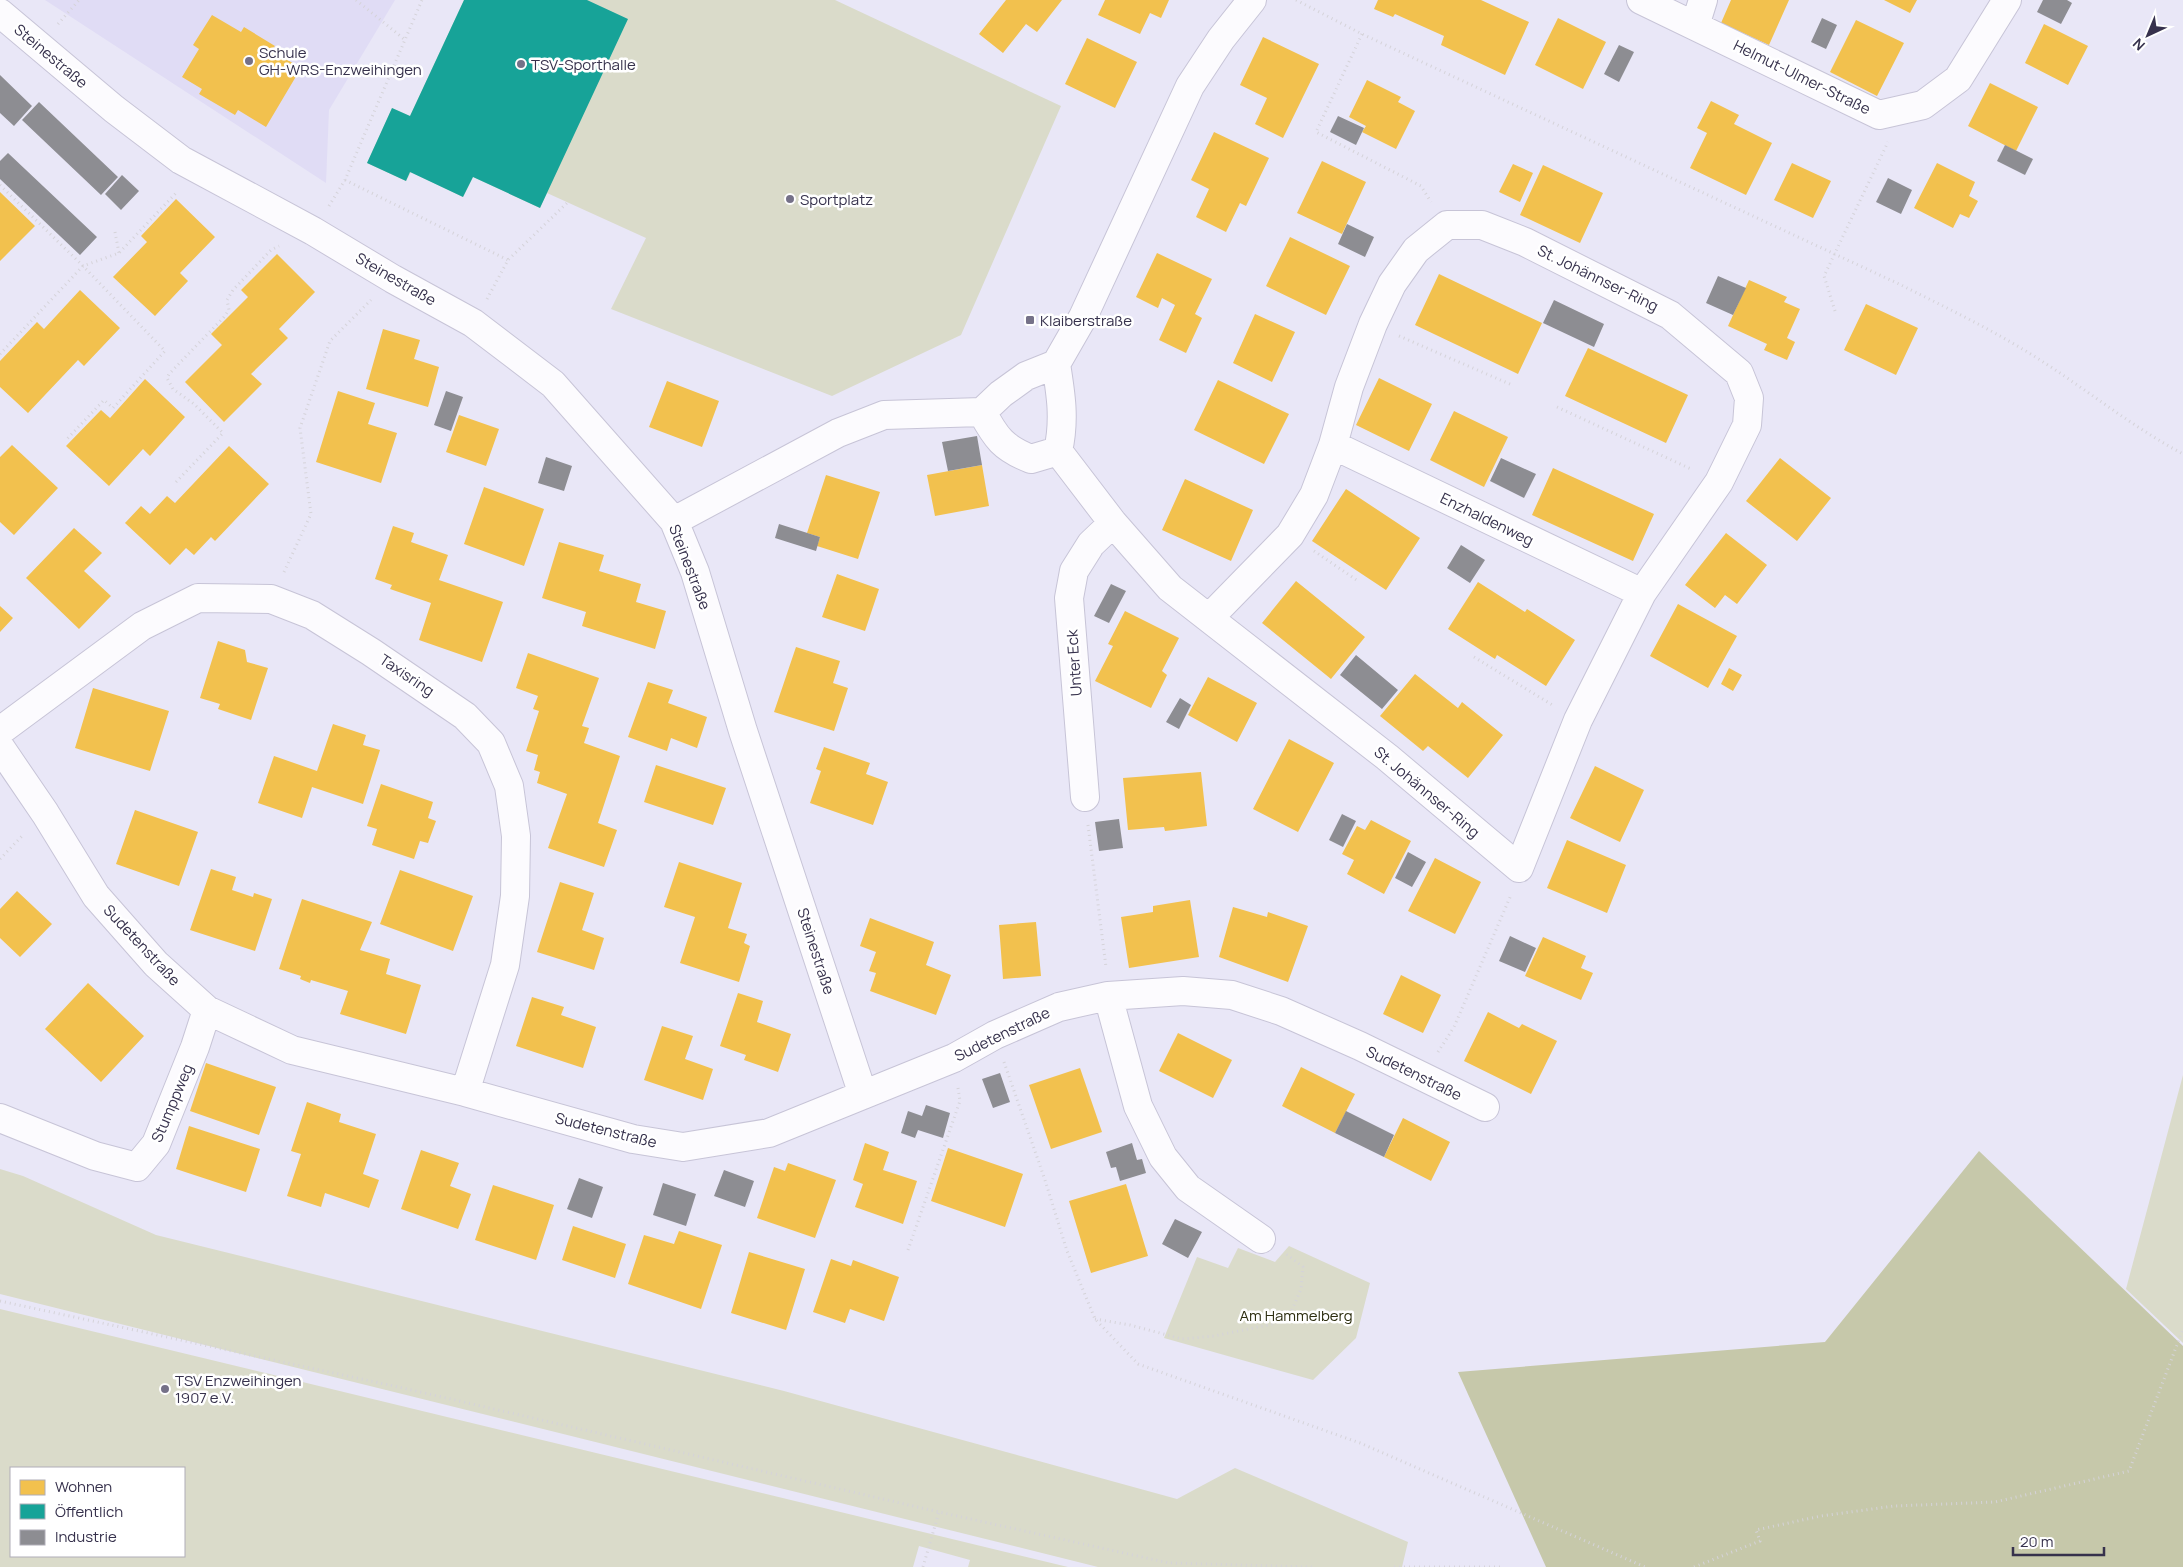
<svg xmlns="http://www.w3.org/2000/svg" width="2183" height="1567" viewBox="0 0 2183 1567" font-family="Manrope,sans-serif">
	<rect width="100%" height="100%" fill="#e9e7f7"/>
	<!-- built -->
	<path fill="#e0dcf5" d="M45 0H395L329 110 326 183Z"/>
	<!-- green -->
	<path fill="#dadbca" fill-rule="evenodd" d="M464 0H835L1061 106 961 335 832 396 611 309 646 238 547 193 540 208 473 177 463 197 411 172 406 181 367 163 392 108 410 116Z
		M2183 1075V1343L2126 1289Z
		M0 1169 23 1176 156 1235 784 1391 1177 1499 1235 1468 1408 1542 1402 1567H1098L0 1294Z
		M1289 1246 1370 1283 1356 1338 1313 1380 1164 1338 1197 1257 1228 1268 1238 1248 1275 1262Z
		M0 1309 1068 1567H968L970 1560 919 1546 913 1567H0ZM11 1468H184V1556H11Z"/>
	<!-- forest -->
	<path fill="#c6c8aa" d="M1979 1151 2183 1346V1567H1546L1458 1372 1825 1342Z"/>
	<!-- homes -->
	<path fill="#f2c14e" d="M1006 0H1062L1037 32 1026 24 1003 53 979 34Z
		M1105 0H1169L1161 18 1150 13 1140 34 1098 15Z
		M1378 0H1481L1529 22 1505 75 1441 45 1444 36 1395 14 1393 17 1374 9Z
		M1731 0H1789L1769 45 1721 23Z
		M1884 0H1917L1910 13Z
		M212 15 241 32 244 27 275 46 271 50 301 68 266 127 238 110 235 115 199 94 202 89 182 77 199 49 193 45Z
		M1558 18 1606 42 1583 89 1535 65Z
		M1856 20 1904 43 1877 96 1830 72Z
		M2044 24 2088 46 2068 85 2025 63Z
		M1263 37 1319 64 1283 138 1255 124 1267 98 1240 85Z
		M1087 38 1137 62 1115 108 1065 84Z
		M1367 80 1401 97 1398 102 1415 111 1396 149 1362 132 1366 126 1349 117Z
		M1990 83 2038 107 2016 151 1968 126Z
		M1711 101 1739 115 1734 124 1772 143 1746 195 1690 168 1707 133 1697 128Z
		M1214 132 1269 158 1246 206 1240 203 1226 232 1196 217 1209 189 1191 180Z
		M1322 161 1366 182 1342 234 1297 213Z
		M1792 163 1831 181 1813 218 1774 200Z
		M1937 163 1975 182 1969 196 1978 201 1969 218 1960 214 1953 228 1914 208Z
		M1513 164 1533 173 1520 202 1499 192Z
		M1543 165 1603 193 1580 243 1520 215Z
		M0 192 35 226 0 261Z
		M176 199 215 237 180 273 188 281 155 316 113 277 147 242 141 236Z
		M1290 237 1350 266 1326 315 1266 286Z
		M1157 253 1212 279 1195 314 1202 318 1186 353 1159 340 1175 305 1162 298 1158 308 1136 297Z
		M277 254 315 292 279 329 288 338 251 374 262 384 224 422 185 382 222 345 211 334 248 297 241 290Z
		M1439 274 1542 323 1518 374 1415 325Z
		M1749 280 1787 297 1784 302 1800 309 1787 338 1795 342 1787 360 1764 350 1767 344 1728 326Z
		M80 290 120 328 84 366 78 360 28 413 0 387V361L37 322 44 329Z
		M1866 304 1918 328 1896 375 1844 350Z
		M1255 314 1295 332 1272 382 1233 363Z
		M383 329 420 340 414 359 439 367 428 407 366 389Z
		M1588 348 1688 395 1666 443 1565 396Z
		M1379 378 1432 404 1409 451 1356 425Z
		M145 379 185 417 150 456 143 449 109 486 66 446 101 410 110 418Z
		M1218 380 1289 414 1264 464 1194 430Z
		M667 381 719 401 702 447 649 427Z
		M338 391 375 403 368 424 397 433 381 483 316 462Z
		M1454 411 1508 437 1484 487 1430 460Z
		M459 415 499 429 486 466 446 452Z
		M12 445 58 488 14 535 0 522V457Z
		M229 446 269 484 215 541 211 537 194 555 186 548 170 565 125 523 141 506 150 514 167 496 175 503Z
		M1780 458 1831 498 1797 541 1746 501Z
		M982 465 989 506 935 516 927 475Z
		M1553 468 1654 514 1633 561 1532 515Z
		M826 475 880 492 858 559 817 546 820 537 807 533Z
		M1185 479 1253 510 1231 561 1162 530Z
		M484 487 544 509 524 566 464 544Z
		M1346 489 1420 538 1386 590 1312 541Z
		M393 526 414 533 411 542 448 555 439 580 503 602 482 662 419 640 431 603 390 589 392 585 375 579Z
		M74 528 102 553 84 571 111 596 79 629 26 578Z
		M1726 533 1767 565 1737 604 1725 595 1715 608 1685 585Z
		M559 542 604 555 599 571 641 584 636 602 666 611 655 649 582 626 586 612 542 598Z
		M837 574 879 589 865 631 822 617Z
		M1296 581 1365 637 1331 679 1262 623Z
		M1478 582 1525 612 1527 609 1575 640 1546 686 1497 655 1495 659 1448 629Z
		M1678 604 1737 636 1708 688 1650 656Z
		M0 606 13 618 0 632Z
		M1125 611 1179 638 1162 671 1167 675 1151 708 1095 681 1113 646 1108 644Z
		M218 641 245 650 247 662 268 668 251 720 218 709 220 704 200 698Z
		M796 647 840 661 833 683 848 688 834 731 774 712Z
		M528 653 599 678 582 726 589 728 584 743 620 756 598 823 617 830 604 867 548 848 567 794 537 783 540 772 534 770 538 755 526 751 539 711 533 709 538 696 516 688Z
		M1729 668 1742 675 1733 691 1721 684Z
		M1415 674 1458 708 1462 702 1503 735 1468 778 1428 746 1423 751 1380 716Z
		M1208 677 1257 703 1237 742 1188 715Z
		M648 682 673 690 668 703 707 717 697 748 671 738 667 751 628 737Z
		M93 688 169 711 150 771 75 748Z
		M333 724 366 735 363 745 380 750 363 804 312 787 302 818 258 803 274 756 317 771Z
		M1289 739 1334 763 1298 832 1253 809Z
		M824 747 870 763 866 774 888 782 873 825 810 803 821 771 816 769Z
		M656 765 726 788 713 825 644 802Z
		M1595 766 1644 790 1620 842 1570 818Z
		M1201 772 1207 826 1165 831 1164 827 1128 830 1123 778Z
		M381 784 433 802 428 818 436 821 428 843 420 841 414 859 372 845 377 829 367 826Z
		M135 810 198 832 179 886 116 864Z
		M1371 820 1411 841 1384 894 1347 874 1354 860 1342 854 1357 826 1365 830Z
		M1567 840 1626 865 1607 913 1547 888Z
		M1435 858 1481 882 1455 934 1408 911Z
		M679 862 742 883 728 928 747 934 744 943 750 946 739 982 680 963 695 917 664 907Z
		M211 869 236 877 232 890 253 897 254 893 272 899 255 951 190 930Z
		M400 870 473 896 453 951 380 924Z
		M560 882 594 893 582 930 604 938 594 970 537 952Z
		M17 891 52 924 20 957 0 938V909Z
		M302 899 372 922 360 950 390 959 386 974 421 985 406 1034 340 1014 348 991 311 980 310 983 300 979 301 976 279 969Z
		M1190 900 1199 957 1129 968 1121 917 1153 912V906Z
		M1233 907 1267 917 1268 912 1308 926 1288 982 1219 957Z
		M870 918 934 942 926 965 951 975 936 1015 870 991 876 973 869 971 876 952 860 946Z
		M1036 922 1041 976 1003 979 999 925Z
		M1543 937 1586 956 1581 968 1593 973 1581 1000 1525 976Z
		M1401 975 1441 995 1423 1033 1383 1014Z
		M88 983 144 1036 101 1082 45 1029Z
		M738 993 763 1001 757 1022 791 1034 778 1072 744 1060 746 1055 720 1046Z
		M532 997 564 1007 561 1015 596 1027 583 1068 516 1046Z
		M1488 1012 1519 1028 1522 1024 1557 1041 1531 1094 1464 1061Z
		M662 1026 693 1036 685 1059 713 1069 703 1100 644 1080Z
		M1178 1033 1232 1060 1213 1098 1159 1071Z
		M206 1063 276 1087 259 1135 190 1111Z
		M1301 1067 1355 1094 1335 1133 1282 1106Z
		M1080 1068 1102 1132 1051 1149 1029 1085Z
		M307 1102 341 1114 339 1122 376 1134 363 1174 379 1180 369 1208 325 1193 321 1207 287 1196 301 1154 291 1151Z
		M1403 1118 1450 1142 1431 1181 1384 1157Z
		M189 1126 260 1149 246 1192 176 1169Z
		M865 1143 889 1152 883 1170 917 1181 903 1224 855 1207 863 1184 853 1180Z
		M948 1148 1023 1174 1005 1227 931 1201Z
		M421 1150 459 1163 450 1186 471 1194 458 1229 401 1209Z
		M788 1163 836 1180 815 1238 757 1218 774 1167 785 1171Z
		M1126 1184 1148 1256 1091 1273 1069 1201Z
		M493 1185 554 1205 536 1260 475 1240Z
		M573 1226 626 1244 615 1278 562 1260Z
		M679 1231 722 1245 701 1309 628 1284 644 1235 674 1244Z
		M749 1252 805 1269 786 1330 731 1313Z
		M831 1259 851 1266 853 1260 899 1277 884 1321 850 1309 845 1323 813 1312Z"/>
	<!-- public -->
	<path fill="#17a398" d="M464 0H587L628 19 540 208 473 177 463 197 410 172 406 181 367 163 392 108 410 116Z"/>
	<!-- industry -->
	<path fill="#8d8d92" d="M2043 0H2067L2072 3 2061 24 2037 12Z
		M1822 18 1837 25 1826 49 1811 42Z
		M1619 45 1634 52 1619 82 1604 74Z
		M0 75 32 106 14 126 0 113Z
		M39 102 118 177 101 195 22 120Z
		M1338 116 1364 128 1356 145 1330 132Z
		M2005 145 2033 159 2025 175 1997 161Z
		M8 153 97 237 80 255 0 179V161Z
		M122 175 139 191 121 210 105 194Z
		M1888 178 1912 190 1901 214 1876 202Z
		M1347 224 1374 237 1365 257 1338 244Z
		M1718 276 1746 288 1733 315 1706 303Z
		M1554 300 1604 324 1594 347 1543 323Z
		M446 391 463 397 451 431 434 425Z
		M977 436 982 465 948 471 942 442Z
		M546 457 572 466 564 491 538 483Z
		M1501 458 1536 474 1524 498 1490 481Z
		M779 524 820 537 816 551 775 538Z
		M1461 545 1485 560 1470 583 1447 568Z
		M1111 584 1126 591 1109 623 1094 616Z
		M1356 655 1398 690 1382 709 1340 675Z
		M1180 698 1191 705 1179 729 1166 722Z
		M1342 814 1356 821 1343 847 1329 840Z
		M1119 819 1123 848 1099 851 1095 822Z
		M1408 852 1426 862 1412 887 1395 878Z
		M1510 936 1536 948 1525 972 1499 961Z
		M1000 1073 1010 1102 993 1108 982 1079Z
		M926 1105 950 1113 943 1138 918 1130 915 1138 901 1133 908 1111 922 1116Z
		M1346 1111 1394 1135 1384 1157 1335 1133Z
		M1132 1143 1137 1160 1142 1159 1146 1173 1120 1181 1116 1167 1111 1168 1106 1152Z
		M724 1170 754 1181 745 1207 714 1196Z
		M579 1178 603 1187 592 1218 567 1209Z
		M663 1183 696 1194 686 1226 653 1215Z
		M1175 1219 1202 1232 1188 1258 1162 1244Z"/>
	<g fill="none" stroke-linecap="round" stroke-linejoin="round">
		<!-- street casing -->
		<g stroke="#c7c4d7" stroke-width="30">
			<path id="street" d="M1641 0 1879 115 1923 105 1958 79 2007 0
				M0 13 114 109 181 160 313 231 393 279 473 323 553 384 674 521 695 572 743 731 863 1095
				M1695 26 1703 0
				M1056 364C1061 395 1065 420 1058 451
				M982 412C996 438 1003 448 1031 459L1058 451
				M1333 445 1642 593
				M1058 451 1113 523 1170 588 1387 757 1519 868 1578 720 1642 593 1719 482 1747 425 1749 398 1739 373 1670 315 1525 242 1482 225H1447L1416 250 1392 284 1373 324 1349 387 1333 445 1314 495 1290 535 1209 618
				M674 521 838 433 884 415 982 412 1001 394 1026 376 1056 364 1083 317 1190 86 1221 39 1252 0
				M0 731 142 626 198 598 271 599 312 615 371 652 465 716 491 743 509 786 516 836 515 896 505 965 465 1092
				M0 747 45 813 96 896 156 964 207 1010 292 1050 465 1092 633 1139 683 1147 769 1133 954 1058 995 1035 1059 1007 1108 996 1183 991 1232 995 1281 1011 1360 1046 1485 1107
				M1085 797 1069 598 1074 571 1091 544 1113 523
				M1108 996 1138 1106 1163 1157 1188 1188 1261 1239
				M0 1118 95 1156 137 1167 156 1144 195 1047 207 1010"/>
		</g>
		<!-- path -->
		<path stroke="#d5d3d9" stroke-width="3" stroke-dasharray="1 4" stroke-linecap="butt" d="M356 0 404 39
			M1296 0 1362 34 1899 284C1945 307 1993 330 2037 358 2086 389 2131 426 2183 454
			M58 24 79 0
			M1362 34 1316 132 1421 186 1431 202
			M345 180 508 260
			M0 185 83 266 165 351 113 408 104 400 67 439
			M329 206 345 180 422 0
			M115 232 119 253
			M487 299 508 260 568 202
			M1835 311 1824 276 1888 142
			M1399 336 1512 385
			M0 354 83 266 119 253 177 192
			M1557 407 1691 469
			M176 482 223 433 194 404 173 389 167 378 169 374 224 317 229 310 227 300 233 290 271 250 279 246
			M1314 551 1358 581
			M284 572 311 514 300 428 330 341 371 300
			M1474 657 1554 706
			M1088 825 1106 967
			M0 859 24 834
			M1438 1052 1454 1027 1511 895
			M1004 1062 1045 1180 1067 1251 1095 1319 1138 1364 1360 1443 1645 1567
			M908 1250 960 1101 958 1088
			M0 1301 403 1388 939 1512 1169 1563 1313 1567
			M1095 1319 1130 1325 1182 1339 1214 1336 1273 1324 1292 1310 1301 1289 1303 1267 1286 1254
			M923 1567 939 1512
			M1394 1567H1502
			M1694 1567 1760 1541 1756 1530 1821 1516 1894 1506 1995 1502 2129 1471 2183 1329"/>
		<!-- street -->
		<use href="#street" stroke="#fcfbfe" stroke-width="28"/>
	</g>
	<!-- markers -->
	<g fill="#757188" stroke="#fff" stroke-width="2">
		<circle cx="249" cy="61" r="5"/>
		<circle cx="521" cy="64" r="5"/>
		<circle cx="790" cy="199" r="5"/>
		<rect x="1025" y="315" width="10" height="10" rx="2.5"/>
		<circle cx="165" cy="1389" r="5"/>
	</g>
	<g text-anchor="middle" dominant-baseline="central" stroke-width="5" stroke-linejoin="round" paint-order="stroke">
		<!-- poi labels -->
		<g font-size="15" fill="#36314c" stroke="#fff" text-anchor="start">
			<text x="259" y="52">Schule<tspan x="259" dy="17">GH-WRS-Enzweihingen</tspan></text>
			<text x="531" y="64">TSV-Sporthalle</text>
			<text x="800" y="199">Sportplatz</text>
			<text x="1040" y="320">Klaiberstraße</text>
			<text x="175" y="1380">TSV Enzweihingen<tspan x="175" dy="17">1907 e.V.</tspan></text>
		</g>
		<!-- street labels -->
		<g font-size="15" fill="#36314c" stroke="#fff">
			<text transform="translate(51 56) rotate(40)">Steinestraße</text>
			<text transform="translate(1802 77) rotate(26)">Helmut-Ulmer-Straße</text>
			<text transform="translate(1598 278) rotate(26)">St. Johännser-Ring</text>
			<text transform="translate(396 279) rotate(30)">Steinestraße</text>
			<text transform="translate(1487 519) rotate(26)">Enzhaldenweg</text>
			<text transform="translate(690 567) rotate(69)">Steinestraße</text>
			<text transform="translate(1074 663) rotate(-94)">Unter Eck</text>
			<text transform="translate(407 675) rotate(34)">Taxisring</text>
			<text transform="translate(1427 792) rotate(40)">St. Johännser-Ring</text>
			<text transform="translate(142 945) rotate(47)">Sudetenstraße</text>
			<text transform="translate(816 951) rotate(72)">Steinestraße</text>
			<text transform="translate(1002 1034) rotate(-26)">Sudetenstraße</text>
			<text transform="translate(1414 1073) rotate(26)">Sudetenstraße</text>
			<text transform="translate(172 1103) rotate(-67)">Stumppweg</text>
			<text transform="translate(606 1130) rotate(14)">Sudetenstraße</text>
		</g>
		<!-- park labels -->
		<g font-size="15" fill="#2d2e10" stroke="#fff">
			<text x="1296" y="1315">Am Hammelberg</text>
		</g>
	</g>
	<!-- legend -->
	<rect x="10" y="1467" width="175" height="90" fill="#ffffff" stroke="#afadb7"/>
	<rect x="20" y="1480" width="25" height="15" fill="#f2c14e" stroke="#afadb7"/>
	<text x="55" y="1492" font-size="15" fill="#36314c">Wohnen</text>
	<rect x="20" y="1504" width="25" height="15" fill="#17a398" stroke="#afadb7"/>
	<text x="55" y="1517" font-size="15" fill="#36314c">Öffentlich</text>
	<rect x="20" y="1530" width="25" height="15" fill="#8d8d92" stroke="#afadb7"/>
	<text x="55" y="1542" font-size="15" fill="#36314c">Industrie</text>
	<!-- north arrow -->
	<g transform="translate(2148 35) rotate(224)" stroke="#ffffff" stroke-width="4" paint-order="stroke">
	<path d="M0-4L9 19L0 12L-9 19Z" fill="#36314c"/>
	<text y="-8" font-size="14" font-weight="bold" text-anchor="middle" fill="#36314c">N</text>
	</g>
	<!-- scale -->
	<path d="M2013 1547v8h91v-8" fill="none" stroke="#36314c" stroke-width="2.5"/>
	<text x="2020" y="1547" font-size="15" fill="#36314c" stroke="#ffffff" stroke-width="4" paint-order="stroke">20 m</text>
</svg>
